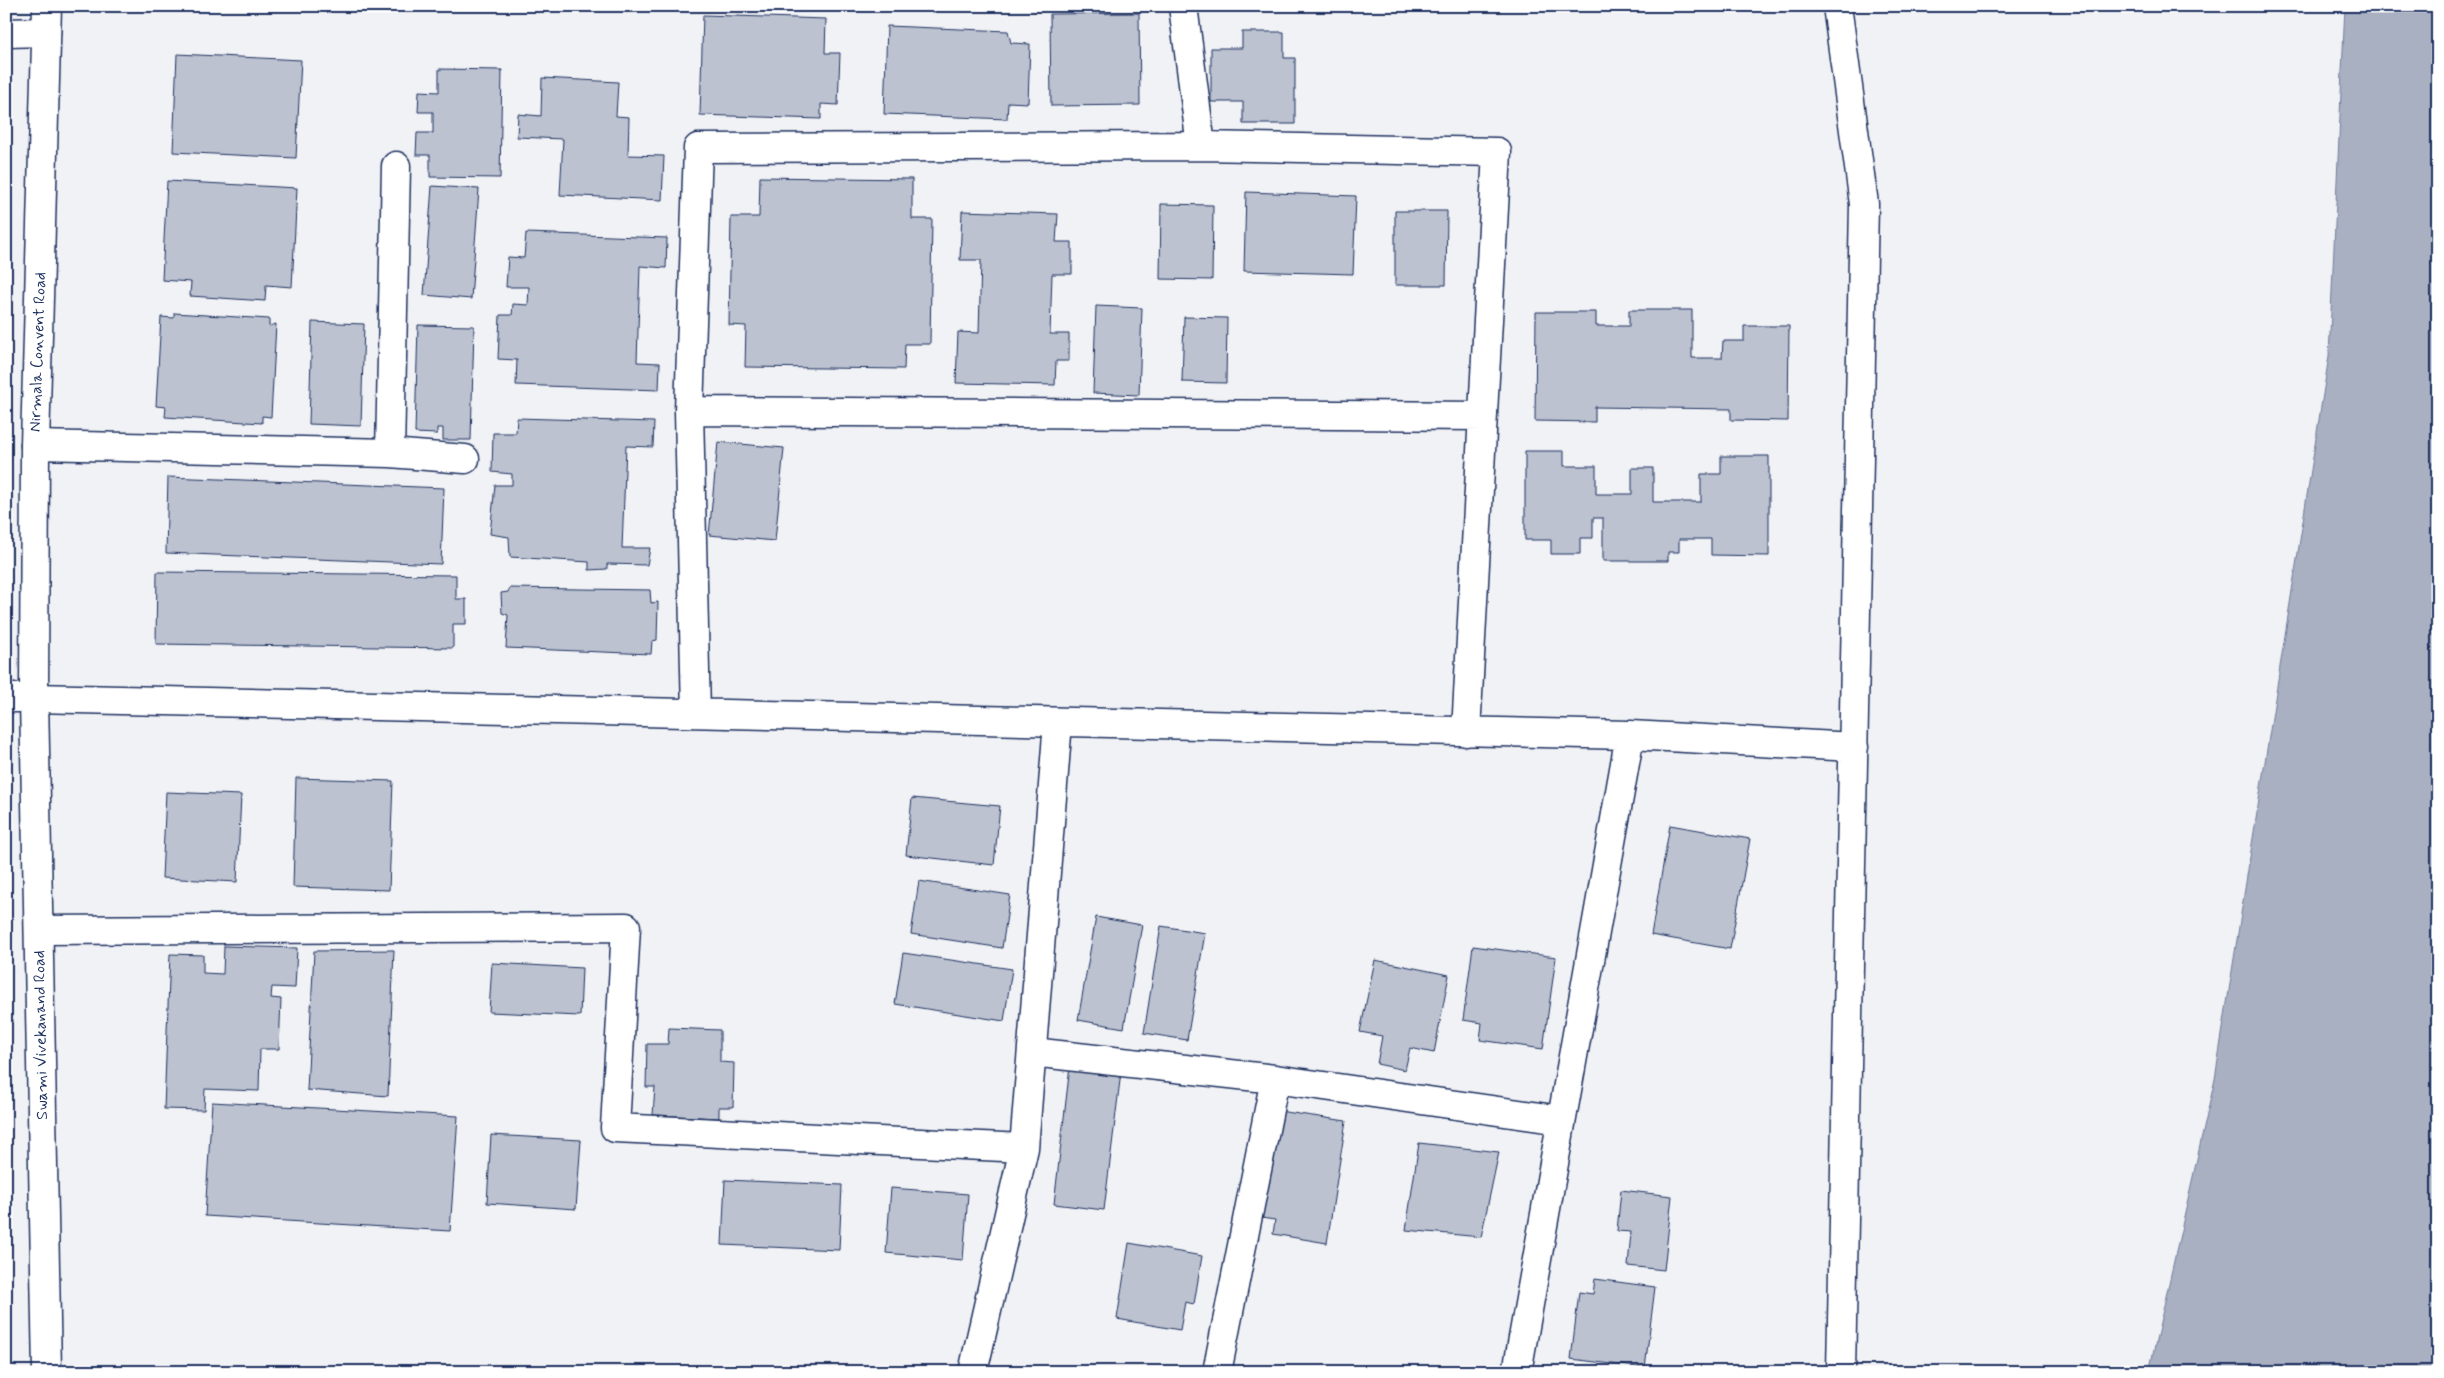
<svg xmlns="http://www.w3.org/2000/svg" width="2444" height="1378" viewBox="0 0 2444 1378" font-family="Mynerve,sans-serif">
	<rect width="100%" height="100%" fill="#f1f2f5"/>
	<filter id="ink" filterUnits="userSpaceOnUse"><feTurbulence type="fractalNoise" baseFrequency=".02" numOctaves="2"/><feDisplacementMap in="SourceGraphic" scale="10" xChannelSelector="R" yChannelSelector="G"/><feConvolveMatrix kernelMatrix="1 2 1 2 8 2 1 2 1" color-interpolation-filters="sRGB"/></filter>
	<g filter="url(#ink)">
		<!-- water -->
		<path fill="#a8b0c2" stroke="#707c9a" d="M2345 6H2438V1372H2149L2215 1079 2329 356Z"/>
		<!-- building -->
		<path fill="#bcc2d0" stroke="#1b2f5e" d="M1139 13 1140 105 1051 106 1050 14Z
			M703 15 826 19 825 53H840L838 105 821 104V119L700 115Z
			M887 26 1008 31 1011 43 1030 44 1028 103 1008 102 1007 119 884 114Z
			M1242 32H1284V58H1295V124H1243V102H1211V48H1242Z
			M177 54 301 60 296 158 173 152Z
			M439 69 502 70 500 178 430 177V155H416L417 133H433V112H418L419 91 439 92Z
			M542 78 618 82 616 116 629 117 628 155 664 156 662 200 560 195 563 139 517 137 518 114 541 116Z
			M760 177 912 179V219H932L930 344H905L904 369 745 367 746 326 729 325 731 217H759Z
			M167 181 297 188 292 287 266 285 265 301 190 296 191 282 162 280Z
			M432 186 479 189 471 299 424 295Z
			M1246 192 1356 196 1353 274 1244 271Z
			M1161 204 1213 205 1212 280 1160 279Z
			M962 211 1058 214 1056 242H1072V274H1052L1050 334H1069V361H1056L1055 385 956 383 958 332 979 333 981 260H960Z
			M1395 211H1447L1446 285H1395Z
			M526 233 667 238 666 268 640 266 637 362 660 363 659 390 516 385 517 360 498 359 500 315H512L513 304 528 305 529 287H506L508 257 524 258Z
			M1096 306 1142 308 1139 395 1093 393Z
			M1629 310H1692V358H1722L1723 341H1744V326H1789L1788 421 1731 420V409L1595 407V422L1535 421 1536 312H1596V326H1629Z
			M174 313 269 319V326L276 324 271 417 262 416V423L165 417 166 407 156 406 161 317 174 318Z
			M1184 317 1227 318 1226 383 1182 382Z
			M312 322 364 324 361 426 309 424Z
			M418 325 474 326 471 440H443V428H437V434L415 433Z
			M517 418 654 422 653 447 626 446 622 548H650L647 565 607 564V569L589 570V562L510 557 509 537 490 534 495 485H512V474L492 472 493 433H516Z
			M718 442 784 448 775 541 709 535Z
			M1525 451H1564V466H1596V494H1632V468H1653V502H1701V474H1721V456H1769V556L1711 555V539H1679V552H1668V561H1603V518H1593V538H1580V554H1551V540H1525Z
			M168 477 444 488 441 564 166 553Z
			M157 572 456 575V599H466V624H453V648L156 644Z
			M510 588 650 590 651 603 658 602 657 640 652 641 651 654 506 648 508 615 502 613 501 593 508 592Z
			M296 778 393 781 389 890 293 887Z
			M166 792 241 795 237 882 162 878Z
			M912 798 1000 806 994 865 906 855Z
			M1670 825 1750 839 1730 949 1651 935Z
			M919 881 1010 895 1002 948 911 934Z
			M1096 917 1142 925 1124 1028 1078 1020Z
			M1161 926 1205 933 1187 1040 1144 1033Z
			M224 946 297 948 295 988 272 987 271 998 281 999 279 1049H260L259 1091 205 1089 204 1110 164 1109 170 954 203 955V973L223 974Z
			M1473 946 1556 957 1543 1049 1480 1040 1482 1023 1463 1020Z
			M394 950 388 1096 307 1090 314 951Z
			M903 953 1012 969 1004 1021 895 1004Z
			M1375 960 1449 975 1434 1053 1410 1048 1405 1070 1377 1064 1382 1036 1360 1032Z
			M492 963 582 968 580 1016 489 1012Z
			M669 1028 720 1030V1062L734 1063 733 1107H719V1118L653 1115 655 1087H646L647 1044H668Z
			M1070 1066 1121 1072 1104 1210 1054 1204Z
			M212 1102 458 1116 450 1231 205 1216Z
			M1279 1111 1346 1121 1327 1243 1273 1234 1275 1220 1261 1218Z
			M491 1135 581 1140 576 1209 487 1203Z
			M1419 1143 1499 1152 1481 1237 1406 1230Z
			M725 1180 842 1185 839 1250 722 1245Z
			M891 1188 968 1194 963 1260 886 1253Z
			M1621 1190 1672 1196 1664 1270 1628 1266 1631 1232 1617 1231Z
			M1129 1243 1202 1256 1194 1304 1185 1302 1180 1330 1117 1319Z
			M1595 1279 1655 1287 1645 1368 1571 1359 1579 1292 1593 1294Z"/>
		<g fill="none" stroke-linecap="round" stroke-linejoin="round">
			<!-- minor casing -->
			<g stroke="#1b2f5e" stroke-width="31">
				<path id="minor" d="M1183 6 1201 146
					M1837 6 1864 204 1841 1372
					M6 33 46 32
					M689 411 1483 416
					M35 445 390 453 465 459
					M390 453 396 166
					M34 698 1630 735 1854 747
					M696 713 689 411 698 148 1201 146 1497 152 1466 732
					M39 930 626 927 615 1128 1024 1148
					M1032 1052 1275 1079 1561 1120
					M973 1372 1024 1148 1058 722
					M1217 1372 1275 1079
					M1517 1372 1630 735"/>
			</g>
			<!-- tertiary casing -->
			<g stroke="#1b2f5e" stroke-width="31">
				<path id="tertiary" d="M6 698H34"/>
			</g>
			<!-- secondary casing -->
			<g stroke="#1b2f5e" stroke-width="31">
				<path id="secondary" d="M47 6 35 445 34 698 47 1372"/>
			</g>
			<!-- minor -->
			<use href="#minor" stroke="#fff" stroke-width="28"/>
			<!-- tertiary -->
			<use href="#tertiary" stroke="#fff" stroke-width="28"/>
			<!-- secondary -->
			<use href="#secondary" stroke="#fff" stroke-width="28"/>
		</g>
	</g>
	<g text-anchor="middle" dominant-baseline="central" stroke-width="4" stroke-linejoin="round" paint-order="stroke">
		<!-- street labels -->
		<g font-size="16" fill="#1b2f5e" stroke="#fff">
			<text transform="translate(38 352) rotate(-88)">Nirmala Convent Road</text>
			<text transform="translate(41 1035) rotate(-91)">Swami Vivekanand Road</text>
		</g>
	</g>
	<!-- margin -->
	<rect width="2444" height="1378" fill="none" stroke="#fff" stroke-width="25"/>
	<rect x="12" y="12" width="2419" height="1353" fill="none" stroke="#1b2f5e" stroke-width="2" filter="url(#ink)"/>
</svg>
